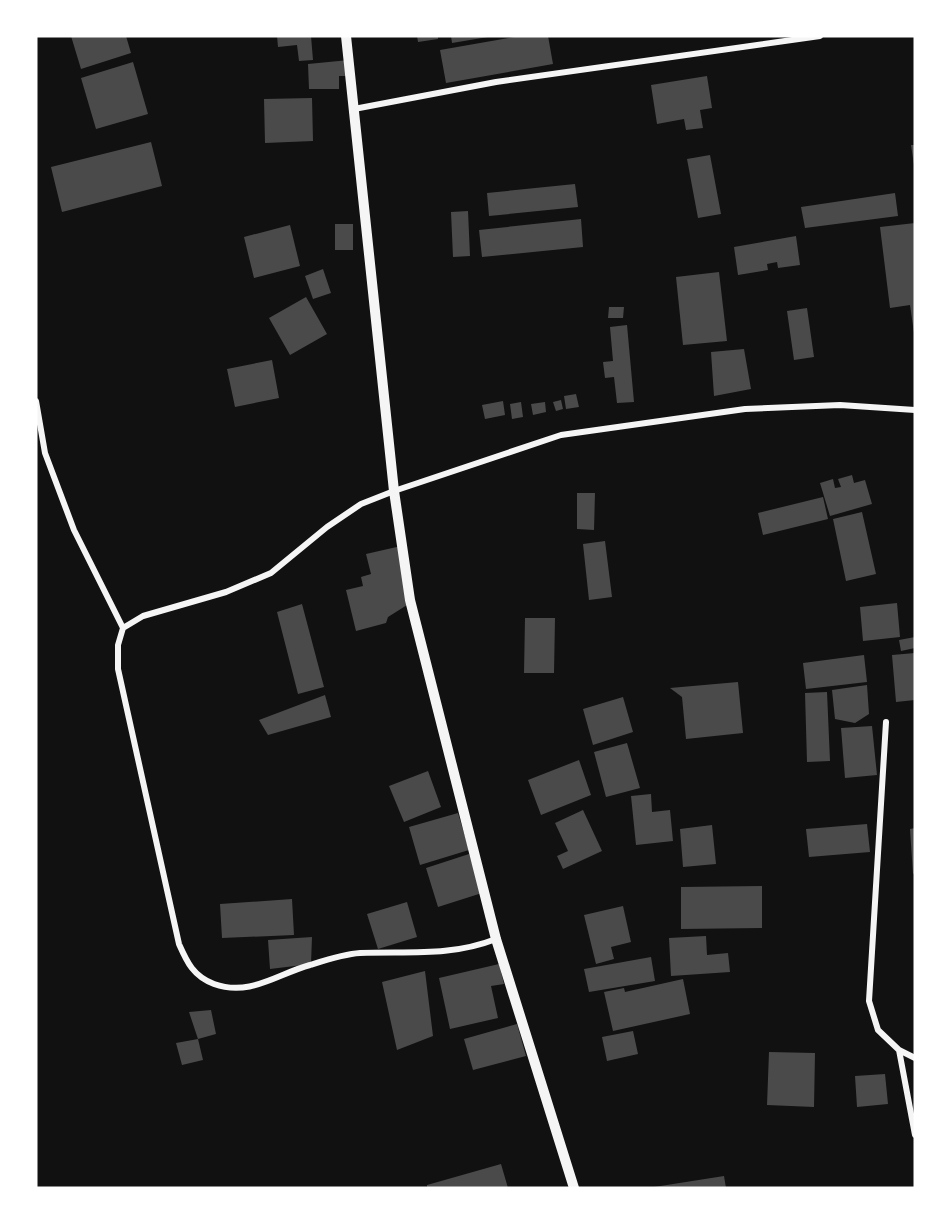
<svg xmlns="http://www.w3.org/2000/svg" width="951" height="1224" viewBox="0 0 951 1224" font-family="Jost,sans-serif">
	<rect width="100%" height="100%" fill="#111"/>
	<!-- building -->
	<path fill="#4a4a4a" d="M71 36H126L131 53 81 69Z
		M277 36H311L313 60 299 61 297 45 278 47Z
		M417 36H438V39L418 42Z
		M451 36H488V37L452 43Z
		M520 36H548L553 64 446 83 440 50Z
		M349 60 350 76H339V89H309L308 64Z
		M133 62 148 114 96 129 81 78Z
		M707 76 712 108 700 110 703 128 686 130 684 119 657 124 651 85Z
		M312 98 313 141 265 143 264 99Z
		M151 142 162 186 62 212 51 167Z
		M911 145H915V165H914Z
		M710 155 721 214 698 218 687 159Z
		M575 184 578 207 489 216 487 193Z
		M895 193 898 216 805 228 801 207Z
		M468 211 470 256 453 257 451 212Z
		M581 219 583 247 482 257 479 230Z
		M915 223V333H914L910 305 890 308 880 227Z
		M335 224H353V250H335Z
		M290 225 300 266 254 278 244 237Z
		M796 236 800 265 778 268 777 262 767 264 768 270 738 275 734 247Z
		M323 269 331 293 313 299 305 276Z
		M719 272 727 341 683 345 676 277Z
		M306 297 327 334 290 355 269 318Z
		M609 307H624L623 318H608Z
		M807 308 814 357 794 360 787 311Z
		M627 325 634 402 617 403 614 377 605 378 603 362 613 361 610 327Z
		M744 349 751 389 714 396 711 352Z
		M272 360 279 398 235 407 227 369Z
		M576 394 579 407 566 409 564 396Z
		M561 400 563 409 556 411 553 402Z
		M503 401 505 415 485 419 482 405Z
		M521 402 523 417 512 419 510 404Z
		M545 402 546 412 533 415 531 404Z
		M852 475 854 483 865 480 872 504 830 516 820 483 833 479 835 488 841 487 838 479Z
		M577 493H595L594 530 577 529Z
		M823 497 828 519 763 535 758 513Z
		M862 512 876 574 846 581 833 519Z
		M605 541 612 597 589 600 583 544Z
		M401 546 415 600 388 617 386 623 356 631 346 590 363 586 361 577 371 574 366 554Z
		M897 603 900 637 863 641 860 607Z
		M302 604 324 687 298 694 277 612Z
		M525 618H555L554 673H524Z
		M915 637V648L901 651 899 640Z
		M915 653V700L896 702 892 655Z
		M864 655 867 682 806 689 803 663Z
		M738 682 743 733 686 739 682 697 670 688Z
		M867 685 869 714 855 723 835 719 832 690Z
		M827 692 830 761 807 762 805 693Z
		M325 695 331 717 268 735 259 720Z
		M623 697 633 732 593 745 583 709Z
		M872 726 877 775 845 778 841 728Z
		M627 743 640 788 606 797 594 752Z
		M579 760 591 795 541 815 528 780Z
		M428 771 441 807 404 822 389 786Z
		M651 794 652 812 670 810 673 841 636 845 631 796Z
		M583 810 602 851 563 869 557 856 568 851 555 823Z
		M458 813 469 850 420 865 409 827Z
		M867 824 870 852 809 857 806 829Z
		M712 825 716 864 683 867 680 829Z
		M915 828V873L913 874 910 829Z
		M469 854 482 893 438 907 426 868Z
		M762 886V928L681 929V887Z
		M292 899 294 935 222 938 220 904Z
		M407 902 417 937 378 949 367 914Z
		M623 906 631 942 611 947 614 959 596 964 584 915Z
		M706 936 707 955 728 953 730 972 671 976 669 938Z
		M312 937 311 964 270 969 268 940Z
		M651 957 655 981 589 992 584 969Z
		M499 964 504 984 491 986 498 1018 450 1029 439 978Z
		M425 971 433 1036 397 1050 382 982Z
		M683 979 690 1014 613 1031 604 992 624 988 625 992Z
		M211 1010 216 1034 198 1039 189 1012Z
		M517 1024 526 1056 473 1070 464 1039Z
		M633 1031 638 1054 607 1061 602 1037Z
		M198 1039 203 1060 182 1065 176 1043Z
		M769 1052 815 1053 814 1107 767 1105Z
		M885 1074 888 1104 857 1107 855 1076Z
		M501 1164 508 1188H427V1185Z
		M724 1176 726 1188H654V1187Z"/>
	<g fill="none" stroke-linecap="round" stroke-linejoin="round">
		<!-- minor -->
		<path stroke="#f5f5f5" stroke-width="6" d="M354 109 496 82 820 36
			M36 401 45 453 74 530 123 628
			M886 722 869 1001 878 1030 899 1050 915 1058
			M496 939C450 957 407 951 360 953 344 954 326 960 310 965 277 974 250 997 214 984 193 976 187 962 179 944L118 669V645L123 628 143 616 226 592 271 573 327 527 361 504 394 491 561 435 745 409 840 405 915 410
			M899 1050 915 1135"/>
		<!-- tertiary -->
		<path stroke="#f5f5f5" stroke-width="10" d="M346 36 394 491 410 600 496 939 574 1188"/>
	</g>
	<!-- border -->
	<rect width="951" height="1224" fill="none" stroke="#ffffff" stroke-width="75"/>
</svg>
